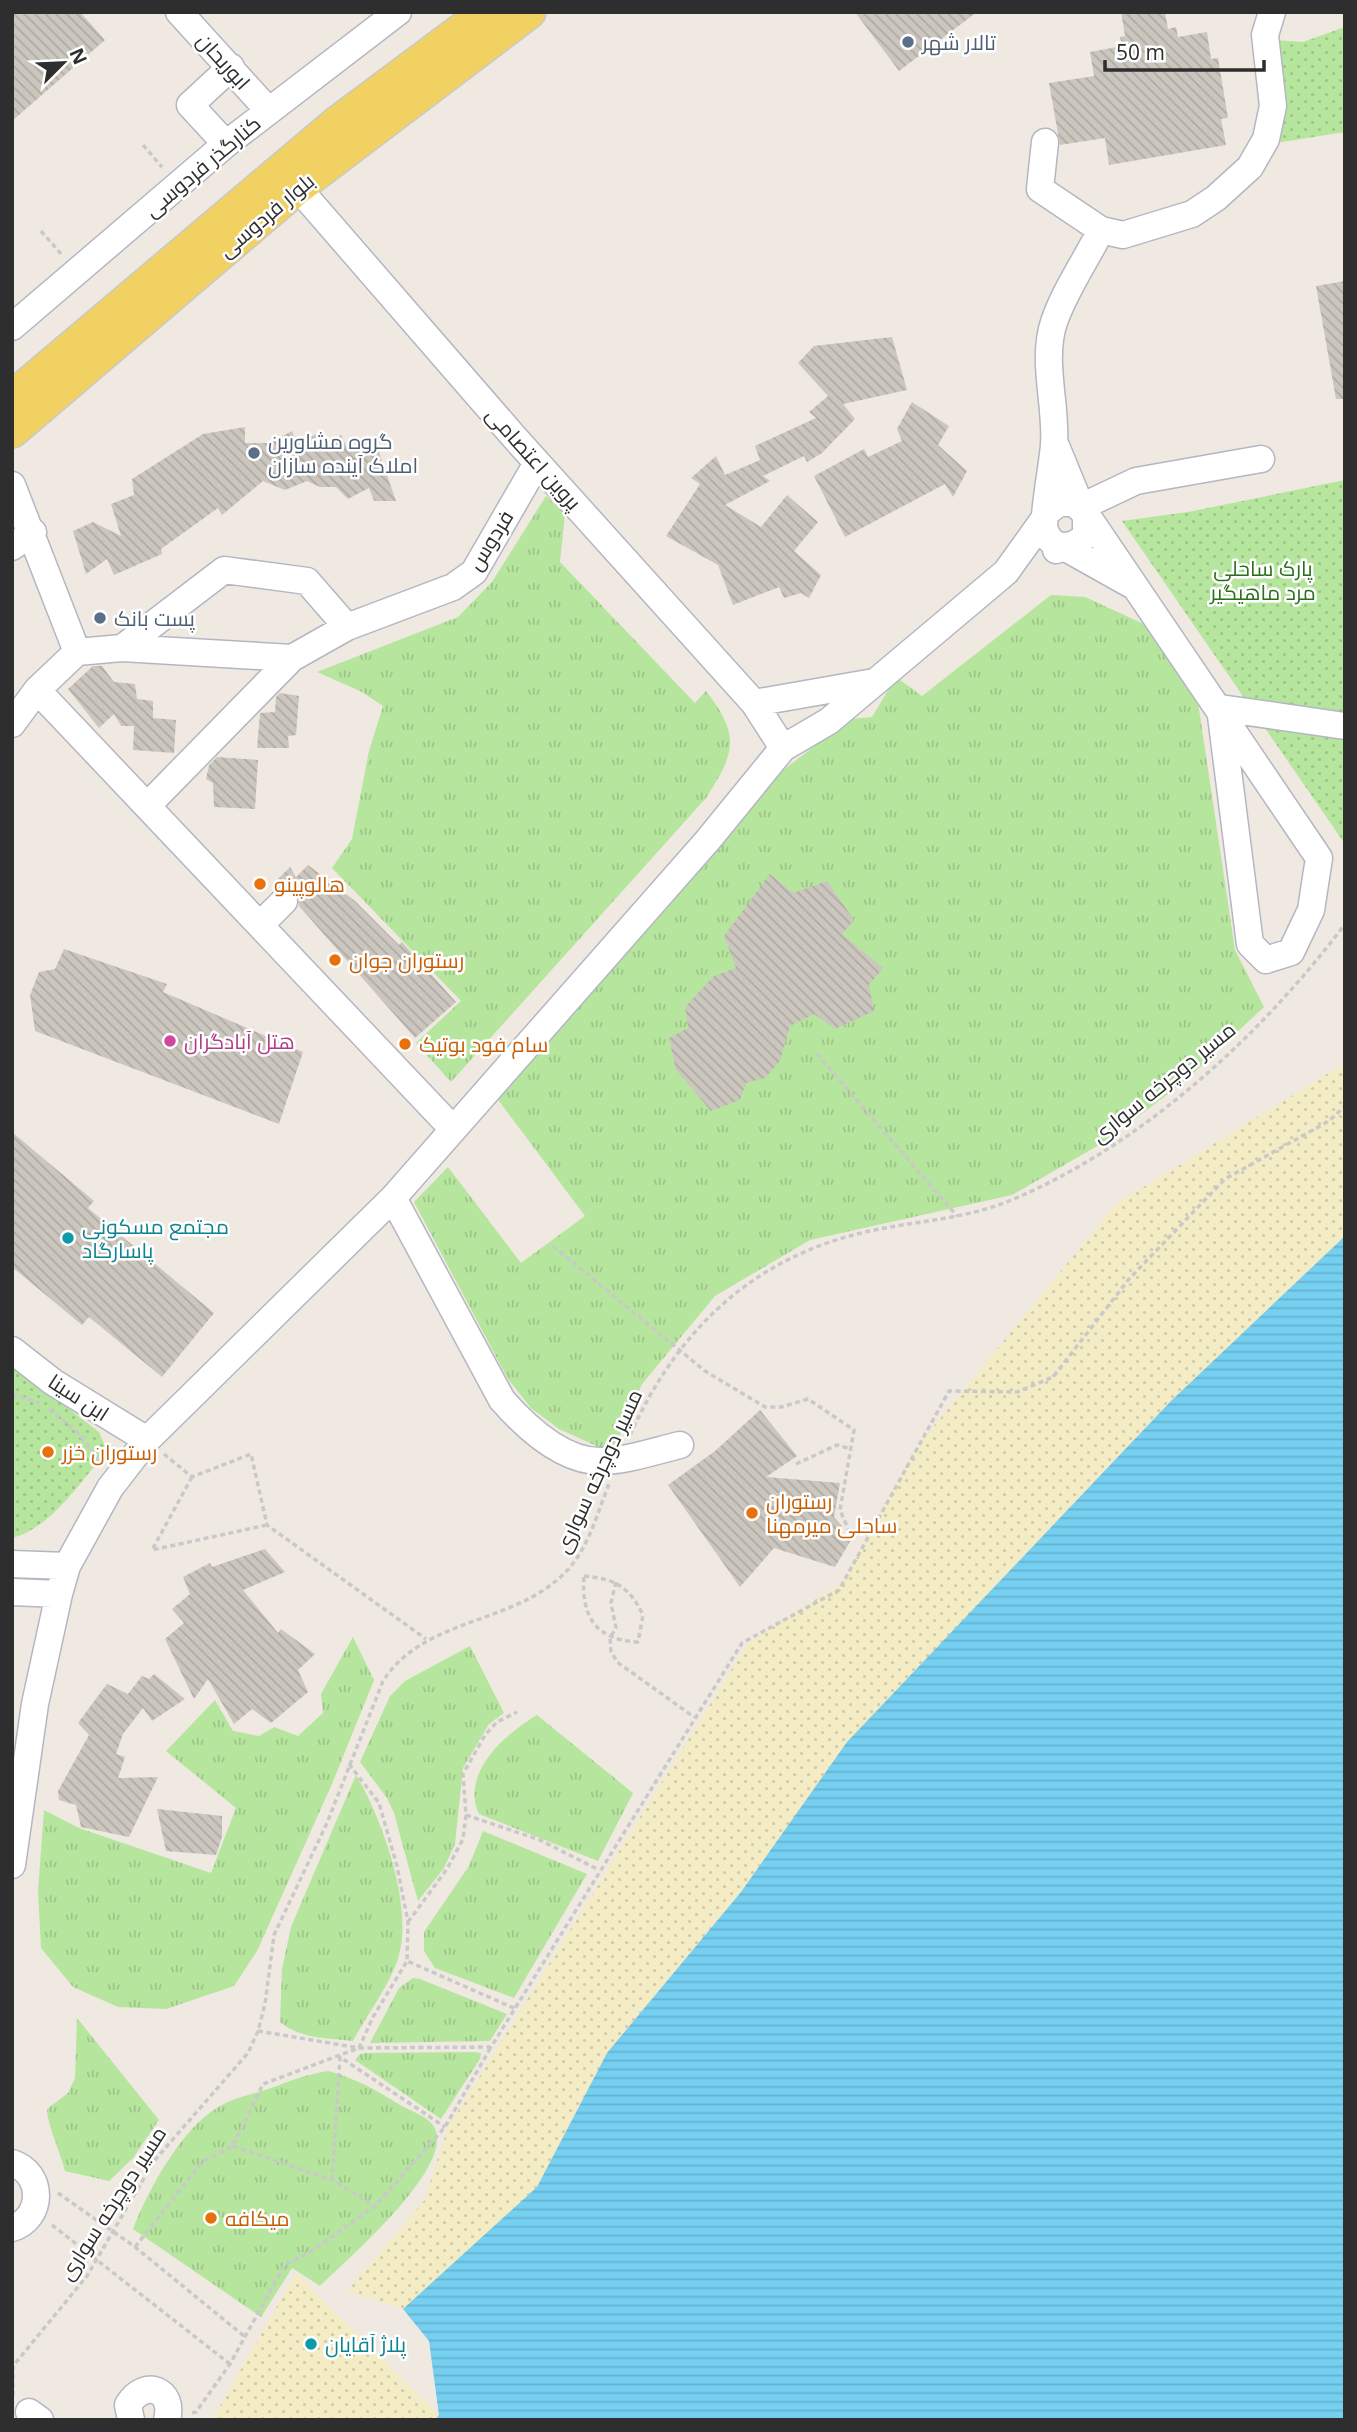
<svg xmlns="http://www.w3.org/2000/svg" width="1357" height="2432" viewBox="0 0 1357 2432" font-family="'Open Sans',Cairo,sans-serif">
	<defs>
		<pattern id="grass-tufts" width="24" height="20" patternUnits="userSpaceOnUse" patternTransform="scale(1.75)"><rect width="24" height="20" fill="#b6e59e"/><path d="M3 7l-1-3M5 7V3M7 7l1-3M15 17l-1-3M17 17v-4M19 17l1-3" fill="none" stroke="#9dc588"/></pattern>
		<pattern id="sand-dots" width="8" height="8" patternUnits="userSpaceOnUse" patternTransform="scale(1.75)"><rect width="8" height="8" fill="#f3ecc5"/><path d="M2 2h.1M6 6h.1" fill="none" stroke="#d1cbaa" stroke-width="1.8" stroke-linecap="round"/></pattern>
		<pattern id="park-dots" width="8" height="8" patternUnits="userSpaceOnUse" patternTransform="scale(1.75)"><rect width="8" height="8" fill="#b6e59e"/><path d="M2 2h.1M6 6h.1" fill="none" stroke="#9dc588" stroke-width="1.8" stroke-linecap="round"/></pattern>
		<pattern id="water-rules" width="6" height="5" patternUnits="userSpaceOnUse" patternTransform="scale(1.75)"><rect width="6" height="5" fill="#75cff0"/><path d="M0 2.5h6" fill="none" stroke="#66b2ce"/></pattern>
		<pattern id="building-back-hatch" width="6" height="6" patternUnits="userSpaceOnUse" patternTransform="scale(1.75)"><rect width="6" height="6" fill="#cbc7bf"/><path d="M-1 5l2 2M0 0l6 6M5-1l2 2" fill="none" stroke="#afaba4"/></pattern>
	</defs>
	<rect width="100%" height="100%" fill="#efe9e1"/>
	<!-- grass -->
	<path fill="url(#grass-tufts)" d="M546 496 565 514 560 562 695 703 706 691C741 736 735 753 706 798L451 1082 416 1043 461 1001 332 868 352 839 369 751 383 706 362 692 317 672 458 617 492 582Z
		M1051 595 1085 597 1159 631 1196 689 1235 950 1264 1007 1185 1081 1106 1141 1012 1195 810 1240 715 1296 642 1384 612 1453 559 1429 531 1408 508 1379 414 1202 448 1167 521 1263 585 1216 496 1097 778 774 850 719 872 717 896 677 922 696Z
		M353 1637 374 1680 332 1784 257 1951 234 1986 166 2009 118 2007 73 1987 41 1948 38 1891 44 1810 79 1828 211 1873 236 1808 166 1751 215 1700 233 1731 259 1736 274 1727 298 1736 323 1713 321 1694Z
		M470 1646 504 1713 489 1724 463 1768 455 1844 444 1868 418 1901 394 1813 387 1798 360 1762 390 1696 405 1681Z
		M537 1715 633 1793 598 1861 479 1814C460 1773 505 1734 537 1715Z
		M356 1775C382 1818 413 1905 399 1955 392 1982 366 2016 353 2041 327 2038 301 2039 280 2022L282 1969 291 1927Z
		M483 1831 587 1874 514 1998 435 1968 424 1951V1932L469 1866Z
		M413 1978 420 1979 507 2014 490 2041 370 2043 399 1988Z
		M77 2018 159 2120 133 2158 109 2181 65 2171C61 2154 47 2124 47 2109L68 2093 75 2078Z
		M473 2052 481 2053 480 2059 441 2119 355 2060 360 2054 366 2053Z
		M328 2071C355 2078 376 2090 400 2105 409 2110 426 2116 432 2124 463 2161 345 2261 320 2286L292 2268 261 2317 133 2229C148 2190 182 2127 220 2106 235 2097 255 2094 271 2088 290 2081 308 2074 328 2071Z"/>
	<!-- sand -->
	<path fill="url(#sand-dots)" d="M1345 1063V1236L1171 1401 847 1742 741 1892 607 2053 537 2187 403 2309 347 2291 424 2201 448 2127 748 1643 844 1581 915 1449 1116 1204Z
		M296 2273 439 2415 435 2420H212Z"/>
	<!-- park -->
	<path fill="url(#park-dots)" d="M1345 27V132L1276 143 1274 40 1303 42Z
		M1345 480V844L1122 521 1188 512Z
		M12 1365 99 1432 107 1451C82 1479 52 1528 12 1538Z"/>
	<!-- water -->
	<path fill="url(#water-rules)" d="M1345 1236V2420H435L439 2415 429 2341 403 2309 537 2187 607 2053 741 1892 847 1742 1171 1401Z"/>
	<!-- building -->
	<path fill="url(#building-back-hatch)" d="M12 12H80L105 40 12 121Z
		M855 12H977L899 71Z
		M1121 12H1165L1168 29 1176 27 1178 37 1207 32 1211 59 1218 58 1228 118 1221 119 1226 145 1109 165 1105 138 1060 145 1049 83 1094 76 1090 52 1122 46 1120 37 1125 36Z
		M1345 281V399H1336L1316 286Z
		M892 337 907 390 843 404 855 419 822 453 807 462 804 456 763 476 770 481 725 505 761 527 787 495 818 522 794 551 821 575 809 598 801 593 784 598 779 587 733 605 718 565 666 536 700 484 691 478 716 456 725 475 760 460 755 446 816 418 809 412 828 396 798 363 814 346Z
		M912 402 949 426 938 445 967 471 953 497 945 484 845 537 814 476 864 449 868 457 902 441 897 429Z
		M245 427V443H270L292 431 298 444 316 434 326 445 341 435 347 448 374 438 396 501H374L369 488 348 499 336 487H320L307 481 285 490 263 481 222 515 218 508 161 549 162 554 114 575 107 559 86 574 73 531 93 522 121 536 111 504 134 495 132 479 203 434Z
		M93 666H102L114 682 135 684 137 699 153 701V718L176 720 174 753 133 750 134 726H121L114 714 99 728 68 689Z
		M280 693 299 696 296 735 288 736 289 748H257L260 713 275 712 276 697Z
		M217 757 258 760 255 809 214 807 213 783 206 779 209 765Z
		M308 865 355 901 399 945 402 942 456 1002 415 1038 299 906 296 890 276 881 290 867 296 877Z
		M770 874 793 893 827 881 854 920 842 934 883 968 869 985 874 1011 835 1029 814 1014 790 1026 780 1061 765 1078 746 1083 740 1100 711 1111 676 1070 669 1038 688 1028 685 1007 714 976 736 968 724 936Z
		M64 949 167 984 163 992 303 1052 279 1124 35 1031 30 995 39 972 55 969Z
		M12 1132 94 1201 88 1208 214 1313 162 1377 89 1317 82 1325 12 1267Z
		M760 1410 797 1456 766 1477 840 1483 834 1517 842 1526 840 1534 851 1540 835 1567 774 1548 740 1587 668 1485 715 1451Z
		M265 1549 285 1572 243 1590 278 1633 281 1629 315 1654 298 1670 308 1692 271 1723 252 1709 234 1724 208 1679 194 1699 165 1639 184 1623 172 1609 190 1594 183 1577 210 1563 212 1567Z
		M154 1674 185 1699 152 1721 143 1708 123 1734 116 1754 125 1757 118 1778 158 1777 129 1837 81 1827 76 1805 59 1800 58 1791 89 1735 78 1723 107 1684 128 1694 142 1676 149 1679Z
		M157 1809 222 1816V1837L216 1855 166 1851Z"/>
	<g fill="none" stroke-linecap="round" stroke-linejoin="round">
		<!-- minor casing -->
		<g stroke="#b4b7c1" stroke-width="29">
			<path id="minor" d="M179 12 268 110
				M1045 142 1040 189 1101 230 1123 235 1192 214 1216 198 1250 167 1266 139 1273 106 1265 35 1272 12
				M226 144 190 105 231 67
				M285 173 515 438 754 703 783 748
				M12 327 226 144 398 12
				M1056 446 1081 507 1136 481 1261 459
				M12 485 77 652
				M1047 512 1059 503H1074L1086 514V534C1076 549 1051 552 1045 530 1042 521 1053 461 1054 445 1057 405 1041 361 1054 322 1065 290 1086 260 1101 230
				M1086 514 1319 858 1311 910 1291 952 1266 960 1250 944 1220 708
				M12 547 33 532
				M1056 550 1064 547 1130 584
				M122 648 224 570 307 581 347 627
				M37 690 452 1128
				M754 703 874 682
				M1220 708 1345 726
				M12 724 37 690 77 652 122 648 292 658 347 627 453 587 474 572 537 463
				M147 806 292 658
				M260 925 284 901
				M393 1198 502 1400C525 1426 561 1461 600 1461 626 1461 655 1451 680 1445
				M12 1350 53 1382 147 1440
				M12 1564 67 1566
				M12 1592 59 1594
				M12 1865 35 1704 59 1594 67 1566 110 1488 147 1440 393 1198 708 840 783 748 829 721 1006 572 1044 519
				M12 2163C44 2173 44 2218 12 2228
				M29 2412 40 2420
				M131 2420 128 2405C144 2378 175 2389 167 2420"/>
		</g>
		<!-- major casing -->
		<g stroke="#c9c9c9" stroke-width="36">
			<path id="major" d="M12 398 336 124 486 12
				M12 431 298 187 529 12"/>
		</g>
		<!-- path -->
		<path stroke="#c9c9c9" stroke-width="3.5" stroke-dasharray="5 3.5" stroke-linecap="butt" d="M143 145 162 167
			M41 231 63 256
			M817 1054 957 1216
			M553 1246 705 1371 765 1407H781L808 1399 854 1430 840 1510 849 1531 870 1535
			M12 1394 40 1403
			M49 1409 78 1433 100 1461
			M630 1435C678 1329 754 1256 870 1231 916 1221 965 1219 1009 1201 1140 1147 1261 1036 1345 924
			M164 1454 192 1477 251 1454 267 1525 426 1639
			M796 1464 837 1445 851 1449
			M192 1477 152 1550 267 1525
			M584 1576C615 1579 629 1586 643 1615L638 1642C596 1640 581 1617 584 1576Z
			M616 1582 611 1603 616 1628 610 1638 611 1651 617 1662 694 1717
			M349 1764 379 1803 397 1866 408 1922 407 1961 516 2009
			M466 1815 540 1840 599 1870
			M408 1922 447 1869 463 1839 466 1815 463 1774 485 1735 497 1722 517 1712
			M258 2031 359 2048 373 2017 407 1961
			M233 2146 332 2180 375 2206
			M332 2180 340 2057 445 2127
			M58 2193 135 2247 244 2336
			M52 2225 230 2364
			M135 2247 202 2162 233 2146 263 2084 359 2048 491 2047 742 1643 839 1590 949 1391 1017 1392 1053 1377 1129 1279 1225 1179 1329 1121 1345 1106
			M13 2396V2366L87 2276 154 2161 248 2053 258 2031 265 2004 274 1935 327 1823 383 1681C426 1614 521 1626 571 1566 590 1543 598 1511 609 1484
			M192 2413 196 2412 230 2364 285 2264 309 2253 375 2206 445 2127 491 2047"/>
		<!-- minor -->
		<use href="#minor" stroke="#fff" stroke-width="26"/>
		<!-- major -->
		<use href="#major" stroke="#f2d163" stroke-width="33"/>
	</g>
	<!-- markers -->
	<g fill="#5c6f8a" stroke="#fff" stroke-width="2.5">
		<circle cx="908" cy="42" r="7"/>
		<circle cx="254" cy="453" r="7"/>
		<circle cx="100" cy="618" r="7"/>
	</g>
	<g fill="#e8710a" stroke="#fff" stroke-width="2.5">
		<circle cx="260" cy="884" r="7"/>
		<circle cx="335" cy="960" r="7"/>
		<circle cx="405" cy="1044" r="7"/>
		<circle cx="48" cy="1452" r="7"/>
		<circle cx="752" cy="1513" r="7"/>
		<circle cx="211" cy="2218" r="7"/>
	</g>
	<circle fill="#d1479c" stroke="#fff" stroke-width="2.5" cx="170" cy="1041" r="7"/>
	<g fill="#0f9aa8" stroke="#fff" stroke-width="2.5">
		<circle cx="68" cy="1238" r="7"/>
		<circle cx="311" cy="2344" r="7"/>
	</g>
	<g text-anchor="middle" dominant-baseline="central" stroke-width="5" stroke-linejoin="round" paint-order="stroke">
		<!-- service labels -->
		<g font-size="21" fill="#4e5e75" stroke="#fff" text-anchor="start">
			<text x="922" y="42">تالار شهر</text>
			<text x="268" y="441">گروه مشاورین<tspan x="268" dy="24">املاک آینده سازان</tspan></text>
			<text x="114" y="618">پست بانک</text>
		</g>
		<!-- street labels -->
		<g font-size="21" fill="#2e2e2e" stroke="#fff">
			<text transform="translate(224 61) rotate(48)">ابوریحان</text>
			<text transform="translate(202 166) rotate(-40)">کنارگذر فردوسی</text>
			<text transform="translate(266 215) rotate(-40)">بلوار فردوسی</text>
			<text transform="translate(534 458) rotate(48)">پروین اعتصامی</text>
			<text transform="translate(490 540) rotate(-58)">فردوس</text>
			<text transform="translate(1163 1082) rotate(-39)">مسیر دوچرخه سواری</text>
			<text transform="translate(79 1397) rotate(33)">ابن سینا</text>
			<text transform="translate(598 1471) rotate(-65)">مسیر دوچرخه سواری</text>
			<text transform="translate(112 2203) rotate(-57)">مسیر دوچرخه سواری</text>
		</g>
		<!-- park labels -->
		<g font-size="21" fill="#2c6e1b" stroke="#fff">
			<text x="1263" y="568">پارک ساحلی<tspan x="1263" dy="24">مرد ماهیگیر</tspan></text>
		</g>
		<!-- food labels -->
		<g font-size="21" fill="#c56008" stroke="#fff" text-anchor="start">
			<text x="274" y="884">هالوپینو</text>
			<text x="349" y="960">رستوران جوان</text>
			<text x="419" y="1044">سام فود بوتیک</text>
			<text x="62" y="1452">رستوران خزر</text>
			<text x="766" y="1501">رستوران<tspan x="766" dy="24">ساحلی میرمهنا</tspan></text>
			<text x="225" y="2218">میکافه</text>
		</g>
		<!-- hotel labels -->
		<g font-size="21" fill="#b23c85" stroke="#fff" text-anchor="start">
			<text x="184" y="1041">هتل آبادگران</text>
		</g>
		<!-- culture labels -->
		<g font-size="21" fill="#0d838f" stroke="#fff" text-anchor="start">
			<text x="82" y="1226">مجتمع مسکونی<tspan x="82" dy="24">پاسارگاد</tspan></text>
			<text x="325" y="2344">پلاژ آقایان</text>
		</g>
	</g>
	<!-- border -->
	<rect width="1357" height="2432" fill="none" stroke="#2e2e2e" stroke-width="28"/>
	<!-- north arrow -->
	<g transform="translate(63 63) rotate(66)" stroke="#ffffff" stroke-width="5" paint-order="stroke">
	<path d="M0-5L12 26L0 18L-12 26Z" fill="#2e2e2e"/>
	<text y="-10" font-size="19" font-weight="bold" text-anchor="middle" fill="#2e2e2e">N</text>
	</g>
	<!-- scale -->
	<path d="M1105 60v10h159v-10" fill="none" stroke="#2e2e2e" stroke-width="3.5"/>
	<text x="1116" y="60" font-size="21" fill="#2e2e2e" stroke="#ffffff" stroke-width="5" paint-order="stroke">50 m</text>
</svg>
